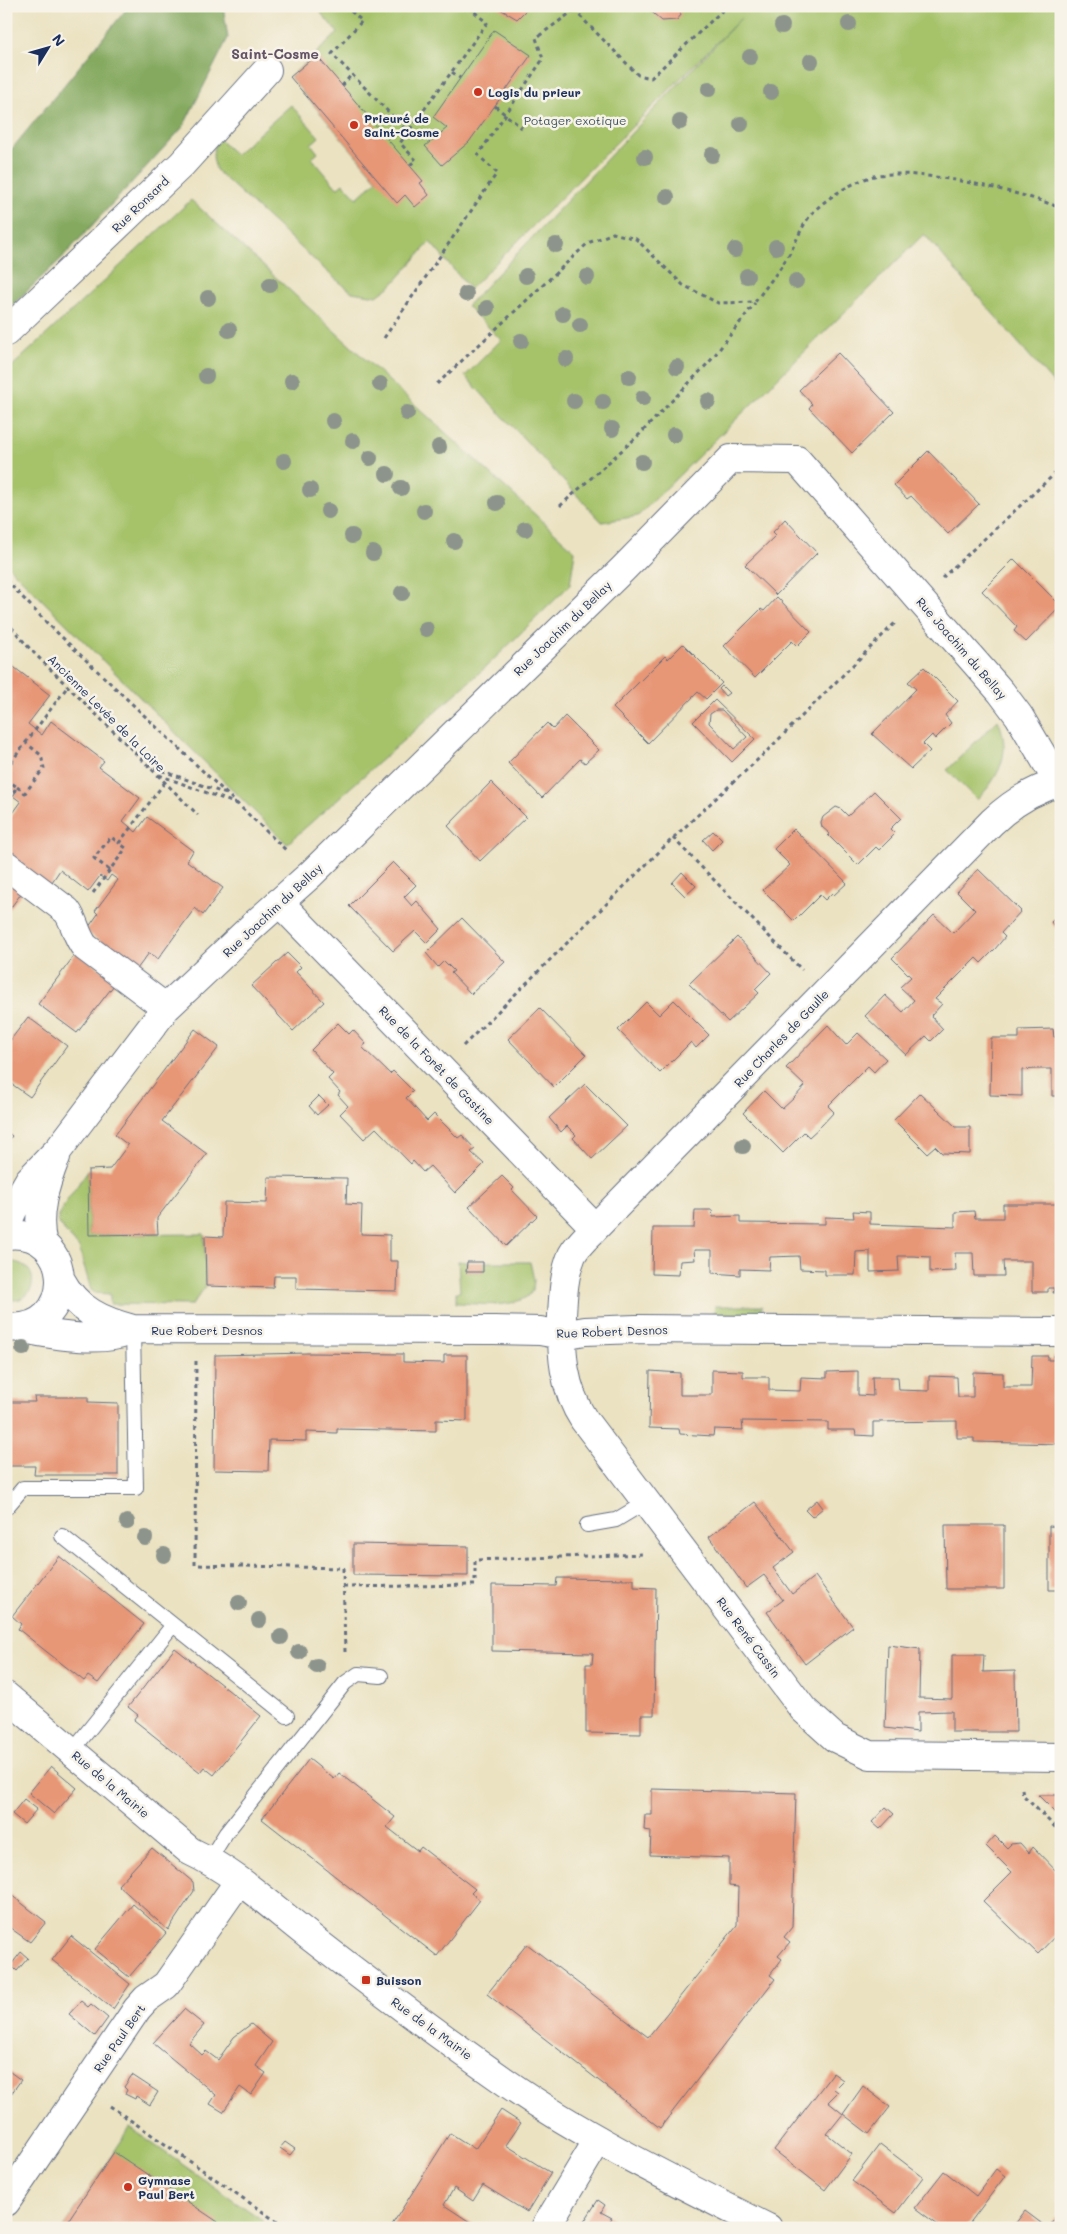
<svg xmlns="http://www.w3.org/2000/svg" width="1067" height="2234" viewBox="0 0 1067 2234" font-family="Mali,sans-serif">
	<rect width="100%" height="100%" fill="#f7f3e8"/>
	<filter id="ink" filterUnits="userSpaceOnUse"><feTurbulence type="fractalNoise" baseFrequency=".02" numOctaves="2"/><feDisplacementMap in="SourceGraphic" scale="10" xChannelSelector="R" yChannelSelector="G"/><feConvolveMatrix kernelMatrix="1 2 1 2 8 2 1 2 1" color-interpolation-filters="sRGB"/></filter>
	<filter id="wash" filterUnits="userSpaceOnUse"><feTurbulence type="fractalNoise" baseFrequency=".0096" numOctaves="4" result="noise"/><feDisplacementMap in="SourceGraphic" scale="20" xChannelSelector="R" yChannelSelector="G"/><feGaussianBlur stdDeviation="1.12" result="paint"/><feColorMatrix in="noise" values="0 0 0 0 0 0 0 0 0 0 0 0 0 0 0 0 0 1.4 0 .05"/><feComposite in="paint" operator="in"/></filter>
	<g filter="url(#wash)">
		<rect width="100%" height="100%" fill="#ebe2c1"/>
		<!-- green -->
		<path fill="#a6c36a" stroke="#607964" d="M315 6H1061V392L924 234 638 516 602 522 465 376 501 340 467 306 741 18 470 289 430 242 392 285 377 296 352 292 333 277 217 171C212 159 211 150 219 139L235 155 291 105 319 137 311 144 318 153 312 158 337 188 343 183 357 198 377 180 290 77 338 33Z
			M191 200 575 551 570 585 488 665 287 844 6 564V372Z
			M998 720C1012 753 1000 776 977 800L947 770Z
			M88 1170 89 1235 204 1234 206 1286 192 1305 110 1304V1294L95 1293 91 1290 79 1248 59 1224 58 1219 64 1205Z
			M458 1261 467 1262 466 1272H483V1262H530L534 1280 533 1291C517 1311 478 1303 456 1303V1292H460Z
			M14 1262C44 1267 35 1307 6 1299V1263Z
			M715 1306H762L761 1315H714Z
			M130 2128 261 2219 267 2228H63Z"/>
		<!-- forest -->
		<path fill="#84a95e" stroke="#506c5e" d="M129 6H223L228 38 183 127 63 257 6 311V156Z"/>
		<g id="blocks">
			<!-- building -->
			<path fill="#e79676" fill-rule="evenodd" d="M495 6H530L517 19Z
				M645 6H678L681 15 677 20 662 21Z
				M494 30 531 55 469 142 442 165 425 146 447 128 433 117Z
				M316 55 423 181 420 183 429 195 415 207 405 195 397 203 290 77Z
				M838 353 894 412 852 453 809 408 812 404 799 390Z
				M928 451 979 504 948 534 911 496 907 499 894 485Z
				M785 519 817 553 776 595 745 565 776 535 773 532Z
				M1014 559 1061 606 1026 642 1014 631 1017 627 982 591Z
				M777 597 811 632 797 646 792 641 755 678 724 646 761 609 764 611Z
				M683 644 722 683 706 699 698 692 648 743 613 708 665 656 668 659Z
				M6 661 50 695 28 724 42 735 51 721 104 761 99 767 140 798 123 821 136 832 147 817 193 851 187 861 223 888 203 915 195 908 158 959 149 953 137 969 86 931 98 914 95 911 118 880 111 875 107 881 100 876 88 892 60 870 48 888 6 857V835L8 832 6 830V823L21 802 13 796 16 792 6 784Z
				M924 667 958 701 945 715 951 723 935 739 932 735 923 744 930 751 911 769 872 734 916 689 908 682Z
				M722 686 729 693 725 696 719 689Z
				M715 700 755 739 732 762 693 722ZM716 710H722L747 737 734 749 709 723 710 714Z
				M565 716 599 750 585 763 580 759 542 798 508 763 547 723 553 729Z
				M491 782 526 817 480 861 448 826Z
				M874 791 901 818 890 829 895 834 879 850 876 847 858 865 828 835 830 834 822 827 821 822 823 817 836 807 841 809 848 816Z
				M794 829 847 883 834 895 832 893 825 900 820 895 794 921 763 890 790 865 774 849Z
				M713 831 722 840 712 850 703 840Z
				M393 862 416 885 404 897 412 906 417 901 441 929 427 943 415 931 393 951 349 906Z
				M978 869 1021 911 1001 933 1005 937 995 949 981 963 976 958 935 999 942 1004 931 1016 943 1029 931 1041 926 1036 906 1055 865 1016 885 995 903 1012 914 1000 900 987 911 977 892 958 934 915 953 933 975 910 957 892Z
				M682 872 696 886 685 896 672 883Z
				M6 879 23 891 6 914Z
				M1061 913V935L1051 922Z
				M462 918 505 962 471 994 451 973 454 971 444 961 438 967 426 953Z
				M737 937 771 973 755 989 759 993 728 1022 689 984Z
				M77 952 117 981 77 1033 38 1004Z
				M287 953 301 967 296 972 324 1002 293 1031 251 986Z
				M674 1000 709 1035 696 1048 691 1042 660 1073 618 1030 646 1002 659 1015Z
				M540 1008 586 1055 554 1087 508 1039Z
				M28 1017 67 1046 30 1097 6 1080V1046Z
				M338 1023 349 1034 353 1030 366 1044 362 1047 390 1074 393 1071 413 1091 406 1098 427 1121 434 1114 458 1138 462 1135 475 1149 471 1152 484 1164 455 1193 430 1166 423 1172 413 1161 411 1164 376 1128 364 1139 340 1114 348 1106 338 1095 340 1092 328 1079 333 1074 311 1050Z
				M828 1025 846 1045 858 1033 886 1059 874 1072 868 1066 828 1106 834 1112 822 1125 809 1137 804 1132 783 1153 743 1113 764 1091 782 1109 794 1098 805 1086 786 1068Z
				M195 1029 219 1047 162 1121 207 1154 157 1218 158 1234 89 1235 88 1170 110 1169 128 1145 115 1135Z
				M1053 1029 1054 1037H1061V1096H1052V1069H1036L1022 1070V1096L990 1095 991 1038H1019V1030Z
				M585 1084 627 1126 592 1159 573 1138 576 1135 567 1126 561 1132 549 1118Z
				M920 1093 956 1127H970V1154L942 1153 935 1146 927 1153 894 1120Z
				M319 1096 328 1105 317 1115 309 1106Z
				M6 1131 12 1136 6 1144Z
				M502 1176 514 1188 512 1190 537 1216 506 1246 469 1207Z
				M268 1177 347 1178 346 1204 362 1205 361 1234 390 1235V1261H398L397 1291 296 1289V1276H274L273 1288 206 1286 205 1236 223 1237 224 1202 267 1203Z
				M1003 1204H1061V1292L1053 1293 1054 1288H1048V1292H1032V1261H1003L1004 1276H974L973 1253H955L956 1271 930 1272V1257L913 1256H898L899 1271 870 1272V1251L856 1252 855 1275H825V1270L800 1269 799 1256 770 1257 769 1270 740 1269V1275L712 1273V1250H694L695 1260 680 1261 679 1275 652 1274 653 1228H694L695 1210H712L713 1217 740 1216V1223L825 1224V1217L854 1218 853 1211 870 1212V1224L955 1227V1212L974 1211 975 1218H1003Z
				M467 1262H483V1272H466Z
				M309 1353 403 1354V1362L444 1363V1355H467V1421L436 1420V1431L337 1429V1433L306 1432V1441L269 1440 268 1471 214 1470 215 1355Z
				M1032 1356H1048V1360H1054L1053 1356H1061V1444L974 1442V1438H957V1421L873 1422V1436L856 1435 855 1430H828V1422L742 1421 743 1430 714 1429 713 1436 680 1434 679 1429 649 1428 650 1371 680 1373V1395H712V1370L743 1371V1377H769V1390L800 1391 801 1377 827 1378V1372L858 1371V1395L873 1396 872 1377H898L899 1390 929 1391V1376L957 1377 958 1397H973V1372L1003 1373V1387H1031Z
				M34 1397H88V1402L118 1403V1475H34L35 1466H6V1402H35Z
				M817 1500 823 1508 812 1517 805 1510Z
				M755 1502 794 1552 773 1568 792 1594 815 1576 853 1627 805 1664 767 1612 783 1600 764 1575 746 1588 709 1537Z
				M945 1525H1004V1589H946Z
				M1049 1526 1061 1527V1590H1049Z
				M353 1544 468 1546V1576L353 1575Z
				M59 1556 144 1624 98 1683 88 1676 84 1681 47 1652 18 1629 21 1624 12 1616Z
				M557 1578 634 1579V1587L656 1588 654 1715H641V1734L586 1733V1664H592L593 1653 492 1651V1585L556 1586Z
				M888 1645 920 1649 919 1698 952 1699V1655H984L983 1672 1015 1671 1016 1732H952V1711L918 1712V1732L885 1728Z
				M175 1648 261 1716 214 1775 204 1767 200 1772 178 1755 134 1720 138 1715 128 1707Z
				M309 1759 334 1779 339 1773 395 1817 387 1827 418 1851 421 1847 475 1889 471 1893 480 1900 437 1956 262 1819Z
				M51 1766 77 1788 54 1814 29 1793Z
				M652 1789 796 1793 792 1927 784 1937 790 1942 778 1956 782 1959 770 1975 775 1979 660 2128 487 1994 527 1944 648 2037 737 1925 738 1887 729 1886V1858L650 1855 651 1831 644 1830 645 1815H652Z
				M1038 1795H1061V1818Z
				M24 1799 37 1809 24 1824 12 1814Z
				M886 1807 894 1814 880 1829 872 1822Z
				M995 1836 1007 1848 1011 1844 1020 1843 1029 1853 1033 1847 1061 1876V1930L1038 1954 983 1901 1012 1872 986 1846Z
				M152 1848 193 1882 194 1891 168 1930 118 1885Z
				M6 1891 46 1922 30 1942 6 1925Z
				M133 1904 166 1933 129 1977 95 1949Z
				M71 1936 130 1984 113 2009 52 1960Z
				M21 1952 28 1958 17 1971 11 1965Z
				M81 2001 88 2007 91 2004 108 2018 95 2036 69 2014Z
				M184 2009 204 2025 189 2043 202 2055 206 2051 218 2060 234 2037 251 2024 272 2042 256 2066 266 2073 251 2095 240 2087 223 2112 210 2104 216 2095 153 2043Z
				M6 2069 21 2080 6 2101Z
				M833 2073 843 2080 834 2089 838 2092 828 2102 843 2114 827 2134 852 2154 825 2190 774 2150Z
				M132 2075 158 2092 150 2105 136 2096 135 2099 125 2094 127 2090 124 2087Z
				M863 2086 890 2107 869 2134 843 2114Z
				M501 2110 521 2123 506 2145 551 2173 527 2212 483 2185 473 2201 454 2188 444 2205 479 2228H390L450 2133 475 2149Z
				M285 2142 295 2149 290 2155 280 2148Z
				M880 2144 923 2177 896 2213 852 2181Z
				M114 2152 218 2222 215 2226 217 2228H63Z
				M996 2169 1005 2176 966 2228H942L915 2208 944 2171 976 2196Z
				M598 2200 605 2205 601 2212 612 2218 605 2228H580Z
				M1025 2211 1045 2226 1043 2228H1012Z
				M1061 2211V2228H1048Z"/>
		</g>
	</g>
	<g filter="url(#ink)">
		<use href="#blocks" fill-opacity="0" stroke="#646e81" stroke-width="1"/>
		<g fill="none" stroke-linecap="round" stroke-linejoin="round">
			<!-- lane casing -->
			<g stroke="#646e81" stroke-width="16">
				<path id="lane" d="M6 1508 23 1488H136L133 1329
					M587 1525 616 1520 646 1502
					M62 1536 287 1716
					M72 1751 173 1625
					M209 1860 226 1833 345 1683 358 1674 381 1676"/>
			</g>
			<!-- street casing -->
			<g stroke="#646e81" stroke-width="30">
				<path id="street" d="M6 332 182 164 267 70
					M1061 782C1035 789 1011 804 992 822L595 1228C588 1236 577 1245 572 1255 564 1274 563 1295 562 1316 561 1353 563 1388 584 1420L803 1709 835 1738 870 1755 1061 1757
					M6 865 67 911C75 922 76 936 85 947L166 1008
					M279 902 595 1228
					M6 1226 18 1199 29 1180 59 1149 166 1008 255 924 311 874 623 569 731 459 797 460 1001 692 1019 716 1061 787
					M6 1235C78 1226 78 1336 6 1327
					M43 1244C35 1215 45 1185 56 1157
					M61 1280C77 1310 102 1321 133 1329L494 1330 540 1331 562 1335 585 1331 636 1329 1061 1332
					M19 1328C47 1334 101 1344 127 1332
					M6 2202 137 2009 146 1999 166 1985 239 1881
					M545 2228 598 2140"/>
			</g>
			<!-- secondary casing -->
			<g stroke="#646e81" stroke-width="30">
				<path id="secondary" d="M6 1696 190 1851C235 1872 273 1908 313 1939 376 1988 441 2037 507 2083 589 2140 679 2183 768 2228"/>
			</g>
			<!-- path -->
			<path stroke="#646e81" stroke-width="3" stroke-dasharray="4 4" stroke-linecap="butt" d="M345 6 362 21 332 54 408 132
				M574 10 638 75 651 78 727 6
				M452 72 460 78
				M342 86 352 74
				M495 106 522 128
				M410 165 416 160 400 143 487 23 468 6
				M384 338 497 173 478 155 543 59 536 38 580 6
				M437 384 588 243 613 233 636 239 683 285 718 303 755 302C766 287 778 272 788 256 796 243 801 227 810 216 823 199 857 179 878 175 922 169 1019 191 1061 208
				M560 506 640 434 711 360 755 303
				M942 578 1061 468
				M6 580 48 624 287 851
				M6 621 31 650 198 815
				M147 765 226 794
				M6 769 68 686
				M159 775 237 804
				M6 779 17 787 6 803
				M17 787 25 793 44 768 41 755 26 743
				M673 838 802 970
				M109 870 94 858 111 837 119 843
				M93 893 126 848 119 843 165 782
				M463 1046 673 838 766 752 896 622
				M196 1361 195 1565 343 1568 345 1652
				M343 1587 475 1585V1560L645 1554
				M1022 1789 1023 1795 1061 1833
				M110 2106 286 2228"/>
			<!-- lane -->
			<use href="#lane" stroke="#fff" stroke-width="14"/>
			<!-- street -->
			<use href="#street" stroke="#fff" stroke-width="28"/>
			<!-- secondary -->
			<use href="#secondary" stroke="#fff" stroke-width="28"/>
		</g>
		<!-- trees -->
		<g fill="#8c948c">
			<circle cx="849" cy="24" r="8"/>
			<circle cx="782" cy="26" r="8"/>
			<circle cx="750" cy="57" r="8"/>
			<circle cx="811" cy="61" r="8"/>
			<circle cx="709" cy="89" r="8"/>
			<circle cx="771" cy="92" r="8"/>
			<circle cx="680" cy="122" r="8"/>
			<circle cx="741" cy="124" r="8"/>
			<circle cx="712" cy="155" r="8"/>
			<circle cx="645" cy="157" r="8"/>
			<circle cx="667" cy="197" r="8"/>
			<circle cx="556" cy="245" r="8"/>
			<circle cx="776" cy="247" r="8"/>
			<circle cx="735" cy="250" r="8"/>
			<circle cx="526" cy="276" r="8"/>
			<circle cx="747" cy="276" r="8"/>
			<circle cx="587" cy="277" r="8"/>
			<circle cx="796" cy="281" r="8"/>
			<circle cx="270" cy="285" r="8"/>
			<circle cx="466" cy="294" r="8"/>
			<circle cx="208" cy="298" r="8"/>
			<circle cx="487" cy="308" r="8"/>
			<circle cx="563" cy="314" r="8"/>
			<circle cx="580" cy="325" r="8"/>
			<circle cx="229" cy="330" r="8"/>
			<circle cx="521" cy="341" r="8"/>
			<circle cx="566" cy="359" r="8"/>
			<circle cx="677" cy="367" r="8"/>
			<circle cx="206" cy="376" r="8"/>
			<circle cx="629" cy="377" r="8"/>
			<circle cx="292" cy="381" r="8"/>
			<circle cx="380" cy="384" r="8"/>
			<circle cx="643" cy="398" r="8"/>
			<circle cx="574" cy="401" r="8"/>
			<circle cx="708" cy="401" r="8"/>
			<circle cx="603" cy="402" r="8"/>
			<circle cx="407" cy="413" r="8"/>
			<circle cx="333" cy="421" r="8"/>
			<circle cx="612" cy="429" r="8"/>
			<circle cx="674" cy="435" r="8"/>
			<circle cx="353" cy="441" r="8"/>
			<circle cx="439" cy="447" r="8"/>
			<circle cx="370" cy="458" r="8"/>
			<circle cx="284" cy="461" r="8"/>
			<circle cx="642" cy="462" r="8"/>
			<circle cx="387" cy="474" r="8"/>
			<circle cx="401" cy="488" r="8"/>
			<circle cx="310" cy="490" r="8"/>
			<circle cx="497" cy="503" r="8"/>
			<circle cx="328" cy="511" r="8"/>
			<circle cx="424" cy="511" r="8"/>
			<circle cx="525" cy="529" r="8"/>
			<circle cx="352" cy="536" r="8"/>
			<circle cx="454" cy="541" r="8"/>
			<circle cx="373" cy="553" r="8"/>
			<circle cx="402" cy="593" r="8"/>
			<circle cx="426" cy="629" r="8"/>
			<circle cx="743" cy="1146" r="8"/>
			<circle cx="23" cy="1348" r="8"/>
			<circle cx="127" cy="1522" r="8"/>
			<circle cx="145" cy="1538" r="8"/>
			<circle cx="164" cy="1555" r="8"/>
			<circle cx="239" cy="1603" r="8"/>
			<circle cx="259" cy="1620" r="8"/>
			<circle cx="281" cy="1637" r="8"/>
			<circle cx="299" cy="1652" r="8"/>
			<circle cx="317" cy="1666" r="8"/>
		</g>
	</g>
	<!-- markers -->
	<g fill="#c8321e" stroke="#f7f3e8" stroke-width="2">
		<circle cx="478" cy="92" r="5"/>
		<circle cx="354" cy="125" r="5"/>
		<rect x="361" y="1975" width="10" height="10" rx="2.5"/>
		<circle cx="128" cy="2187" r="5"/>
	</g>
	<g text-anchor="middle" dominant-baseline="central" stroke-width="5" stroke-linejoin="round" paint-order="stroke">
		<!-- poi labels -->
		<g font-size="12" font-weight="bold" fill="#1b2f5e" stroke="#f7f3e8" text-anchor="start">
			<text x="488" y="92">Logis du prieur</text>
			<text x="364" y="118">Prieuré de<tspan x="364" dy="14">Saint-Cosme</tspan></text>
			<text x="376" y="1980">Buisson</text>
			<text x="138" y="2180">Gymnase<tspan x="138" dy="14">Paul Bert</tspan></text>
		</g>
		<!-- park labels -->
		<g font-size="12" fill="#3e5461" stroke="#f7f3e8">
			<text x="575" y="120">Potager exotique</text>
		</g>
		<!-- street labels -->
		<g font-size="12" fill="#1b2f5e" stroke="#f7f3e8">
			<text transform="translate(140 204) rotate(-44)">Rue Ronsard</text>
			<text transform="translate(562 628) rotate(-44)">Rue Joachim du Bellay</text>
			<text transform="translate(962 648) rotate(49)">Rue Joachim du Bellay</text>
			<text transform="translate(107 713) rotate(45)">Ancienne Levée de la Loire</text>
			<text transform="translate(272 910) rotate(-43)">Rue Joachim du Bellay</text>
			<text transform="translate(781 1038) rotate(-46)">Rue Charles de Gaulle</text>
			<text transform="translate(437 1065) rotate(46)">Rue de la Forêt de Gastine</text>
			<text x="207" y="1330">Rue Robert Desnos</text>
			<text transform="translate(612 1331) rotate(-2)">Rue Robert Desnos</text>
			<text transform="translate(749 1637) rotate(53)">Rue René Cassin</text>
			<text transform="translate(111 1784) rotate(40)">Rue de la Mairie</text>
			<text transform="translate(432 2028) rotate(36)">Rue de la Mairie</text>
			<text transform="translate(119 2038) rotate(-55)">Rue Paul Bert</text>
		</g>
		<!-- neighbourhood labels -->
		<g font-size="14" font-weight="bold" fill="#625366" stroke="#f7f3e8">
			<text x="275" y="53">Saint-Cosme</text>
		</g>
	</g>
	<!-- margin -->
	<rect width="1067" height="2234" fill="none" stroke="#f7f3e8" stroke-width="25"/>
	<!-- north arrow -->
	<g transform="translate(48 48) rotate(53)" stroke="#f7f3e8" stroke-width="4" paint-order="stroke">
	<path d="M0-4L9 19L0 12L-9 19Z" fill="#1b2f5e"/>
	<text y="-8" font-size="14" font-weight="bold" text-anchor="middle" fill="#1b2f5e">N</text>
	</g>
</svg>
